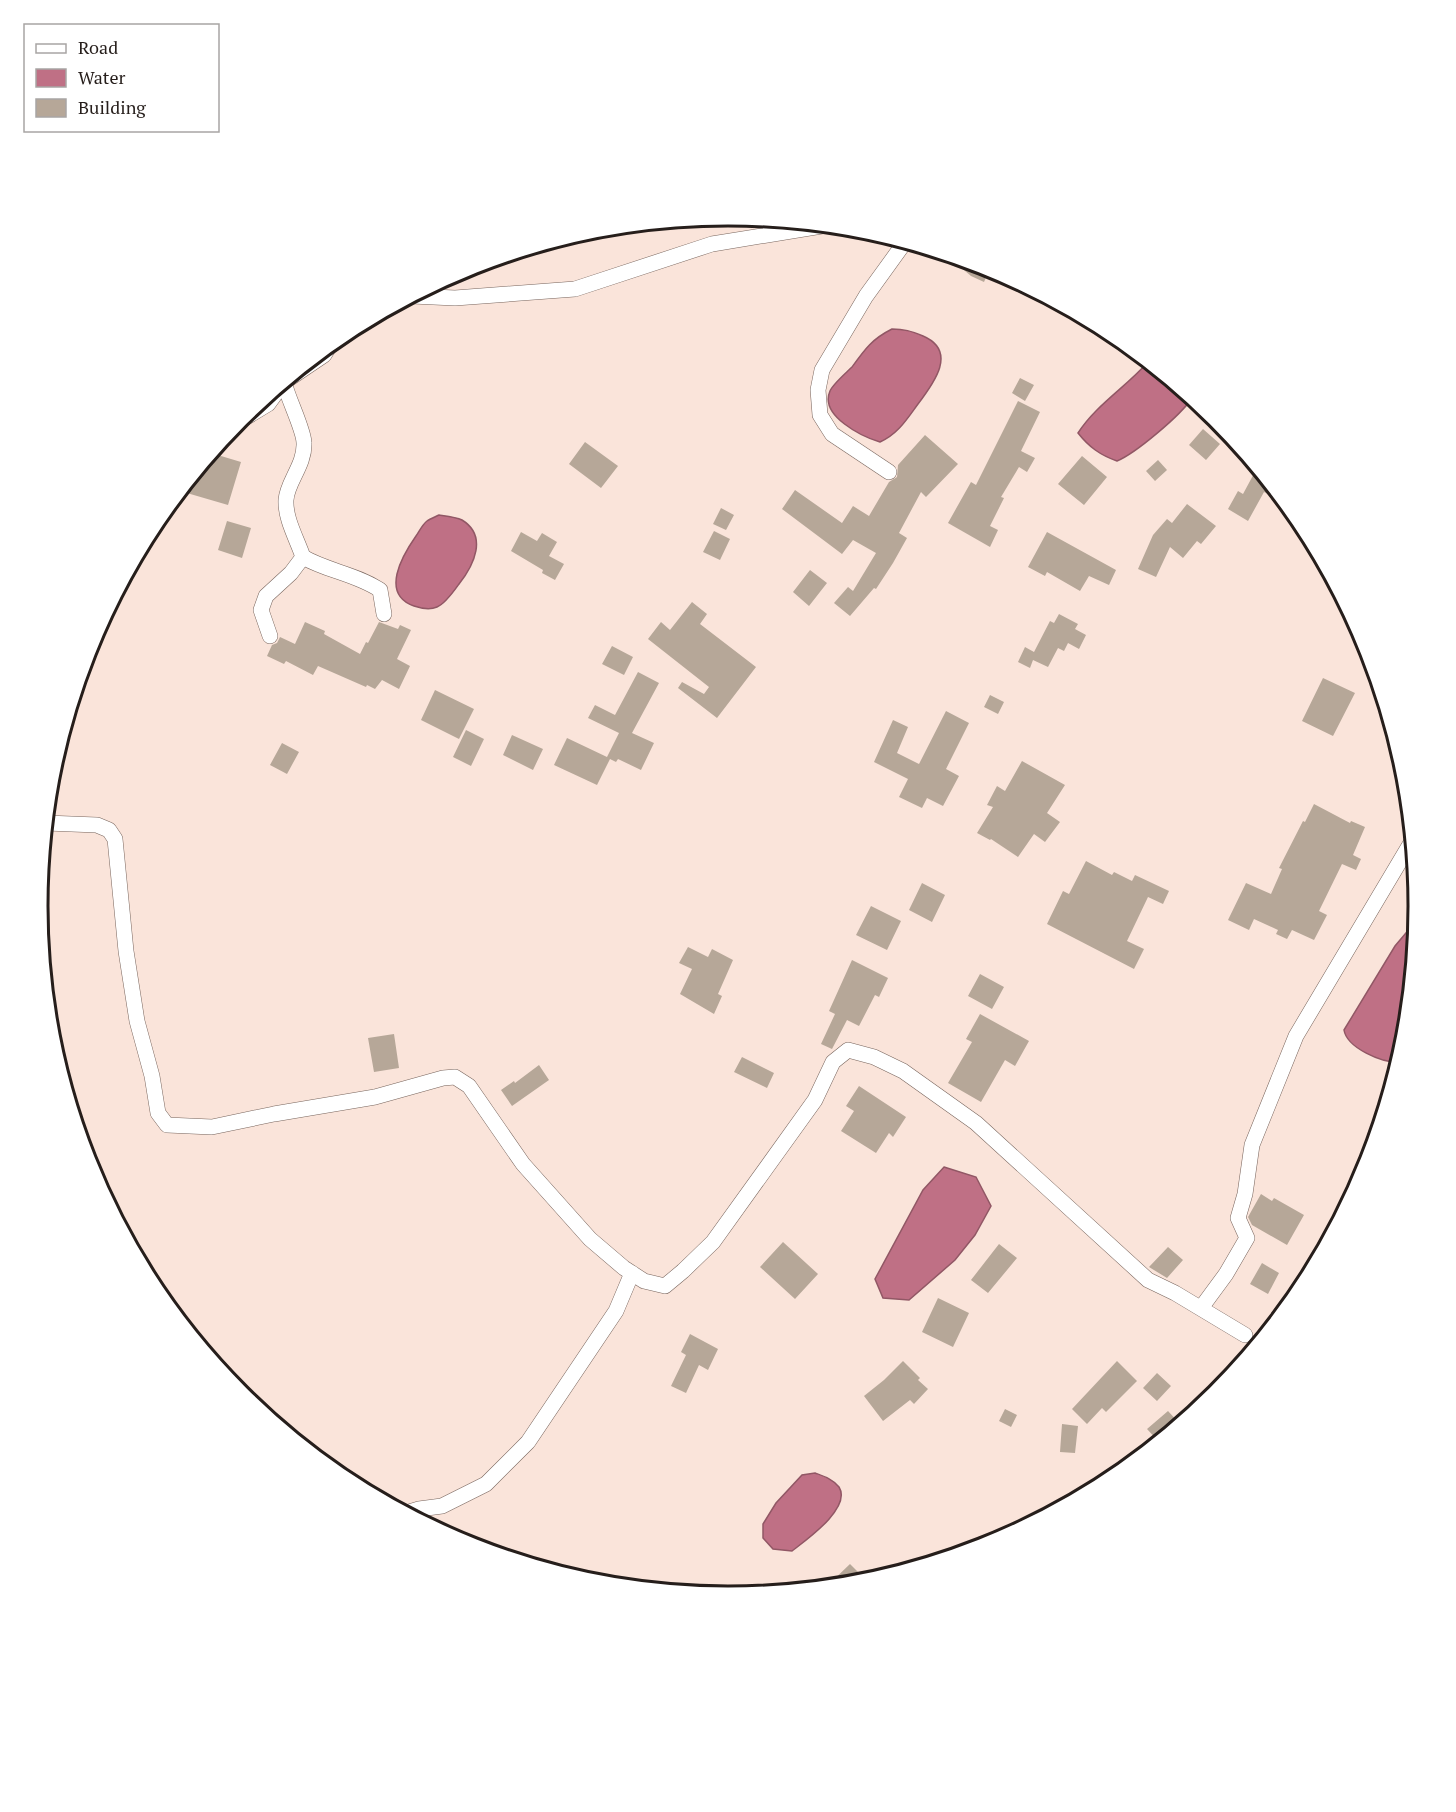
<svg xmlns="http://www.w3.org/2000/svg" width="1456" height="1812" viewBox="0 0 1456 1812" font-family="'PT Serif',serif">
	<rect width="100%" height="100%" fill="#fae4da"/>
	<!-- water -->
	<path fill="#bf7085" stroke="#915765" stroke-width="1.5" d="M892 329C904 329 911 331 923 336 958 351 934 383 918 404 907 419 898 434 880 442 863 437 819 416 830 391 833 384 846 373 852 367 865 349 872 339 892 329Z
		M1148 362 1192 398C1181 415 1136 453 1117 461 1100 455 1089 447 1078 433 1096 405 1126 387 1148 362Z
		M439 515C446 516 456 517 462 520 488 536 474 565 459 584 454 591 445 604 437 607 430 610 420 608 414 606 380 594 402 556 416 536 419 532 422 525 427 521 430 519 435 517 439 515Z
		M1411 927H1416L1405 1041 1399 1062C1382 1063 1347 1048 1344 1030L1395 946Z
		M944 1167 976 1177 991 1206 975 1235 955 1260 909 1300 883 1298 875 1279 923 1190Z
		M815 1473C823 1476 833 1479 839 1487 852 1508 806 1540 792 1551L773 1549 763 1538V1524L776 1503 802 1475Z"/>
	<!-- building -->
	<path fill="#b6a798" d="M945 254 990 268 984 282 971 276Z
		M1020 378 1034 385 1025 401 1012 393Z
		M1018 401 1040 412 1021 451 1035 458 1027 472 1019 467 1001 497 1004 498 990 526 998 530 990 547 948 523 971 482 976 485Z
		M1203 429 1220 444 1206 460 1189 445Z
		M925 435 958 464 926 497 921 492 899 533 907 538 893 563 876 589 874 588 850 616 834 603 848 587 853 591 876 553 853 540 842 554 782 509 795 490 842 523 853 506 869 516 889 482 897 477 898 465Z
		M585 442 618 466 601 488 569 464Z
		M211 453 241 462 228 505 180 491Z
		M1082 456 1107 477 1084 505 1058 484Z
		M1158 460 1167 470 1155 481 1146 471Z
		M1257 468 1288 505 1264 492 1248 521 1228 509 1238 491 1243 494Z
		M1187 504 1216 526 1201 544 1197 541 1183 558 1170 547 1156 577 1138 569 1153 535 1167 519 1172 523Z
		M721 508 734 515 726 530 713 524Z
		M227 521 251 528 242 558 218 550Z
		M714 531 730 539 720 560 703 552Z
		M521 532 537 541 542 533 557 542 549 556 564 564 555 580 542 573 543 570 511 551Z
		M1047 532 1116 570 1109 585 1089 576 1080 591 1047 572 1045 576 1028 567Z
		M810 570 827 583 809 606 793 592Z
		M692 602 707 614 700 624 756 667 717 718 678 688 682 682 704 694 709 687 648 639 661 622 670 630Z
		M1059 614 1078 624 1075 629 1086 635 1079 649 1068 643 1064 651 1058 648 1048 667 1033 660 1030 668 1018 662 1025 647 1034 652 1050 621 1054 623Z
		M305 622 325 631 324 634 360 654 366 642 368 643 379 622 398 629 400 625 411 630 397 659 410 666 399 689 382 680 375 689 367 685 366 687 318 666 313 675 286 661 284 664 267 656 272 645 277 643 280 637 295 644Z
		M612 646 633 657 624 675 602 664Z
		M638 672 659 683 632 733 654 743 641 770 618 759 616 762 610 759 597 785 554 765 567 738 607 757 619 733 588 718 595 705 615 715Z
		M1323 678 1355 693 1333 736 1302 721Z
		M435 690 474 709 459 739 421 720Z
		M990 695 1004 702 998 714 984 707Z
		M946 711 969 723 946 769 959 776 943 806 927 798 922 808 899 797 908 779 874 762 893 720 908 727 897 753 919 764Z
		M466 730 484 739 471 766 453 757Z
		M512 735 543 749 533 770 503 755Z
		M282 743 299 752 287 774 270 765Z
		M1022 761 1065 785 1047 813 1060 822 1045 842 1034 834 1018 857 991 839 990 840 977 833 993 807 987 805 997 786 1005 791Z
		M1314 804 1350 823 1351 821 1365 827 1353 855 1361 859 1356 870 1342 864 1319 911 1327 915 1314 940 1292 930 1287 939 1276 934 1278 930 1254 919 1249 930 1228 920 1246 883 1271 894 1282 869 1279 868 1303 821 1305 822Z
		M1086 861 1112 875 1114 872 1132 881 1135 875 1169 891 1163 904 1148 897 1127 941 1144 949 1134 969 1047 924 1063 891 1069 894Z
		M922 883 945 895 932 922 909 910Z
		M871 906 901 921 887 950 856 935Z
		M688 947 708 957 712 949 733 960 718 994 722 996 714 1014 680 994 692 969 679 963Z
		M852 960 888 978 879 997 875 995 859 1026 847 1020 832 1049 821 1044 835 1014 829 1011Z
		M980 974 1004 987 992 1009 968 996Z
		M980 1014 1029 1041 1015 1066 1005 1060 981 1102 948 1083 972 1042 966 1039Z
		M394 1034 399 1068 374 1072 368 1038Z
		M742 1057 774 1073 767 1088 734 1072Z
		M539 1065 549 1080 512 1106 501 1090 514 1081 515 1083Z
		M859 1086 906 1117 893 1137 889 1133 876 1153 841 1131 854 1111 846 1106Z
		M1261 1194 1272 1201 1274 1198 1304 1215 1287 1245 1252 1225 1248 1217Z
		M783 1242 818 1274 795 1299 760 1267Z
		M999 1244 1017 1258 988 1293 971 1280Z
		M1168 1247 1183 1260 1167 1278 1149 1267Z
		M1262 1263 1279 1273 1268 1294 1250 1284Z
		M938 1298 969 1313 953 1347 922 1332Z
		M690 1334 718 1349 708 1370 699 1365 686 1393 671 1386 686 1355 681 1352Z
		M903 1361 920 1378 918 1380 928 1389 914 1404 910 1400 883 1421 864 1396 884 1380Z
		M1117 1361 1137 1381 1106 1412 1102 1408 1087 1424 1072 1409Z
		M1157 1373 1171 1386 1157 1401 1143 1388Z
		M1005 1409 1017 1415 1011 1427 999 1421Z
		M1168 1411 1180 1424 1159 1442 1147 1429Z
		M1062 1424 1078 1426 1075 1453 1060 1452Z
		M850 1564 868 1582 826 1587Z"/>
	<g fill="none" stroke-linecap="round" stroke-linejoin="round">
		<!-- street casing -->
		<g stroke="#78655d" stroke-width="16">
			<path id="street" d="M412 296 455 298 575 289 712 244 828 225
				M235 424 268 404 284 382 324 355 332 342
				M889 472 832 434 820 415 818 390 822 370 866 296 905 242
				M303 557C327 571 356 574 380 590L384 614
				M270 636 261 610 266 596 291 573 303 557C297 539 285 519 286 500 287 482 305 465 304 443 304 430 288 399 284 382
				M46 823 97 825 109 830 115 839 126 951 137 1021 152 1076 158 1113 167 1125 212 1127 274 1114 375 1097 443 1078 455 1077 469 1086 523 1164 590 1239 624 1268 644 1281 665 1286 683 1271 713 1242 815 1100 833 1062 848 1050 874 1057 903 1071 976 1123 1148 1280 1175 1293 1245 1335
				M1201 1308 1226 1274 1247 1238 1238 1218 1245 1194 1252 1145 1296 1036 1412 841
				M406 1513 419 1509 442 1506 486 1484 528 1442 616 1311 632 1273"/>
		</g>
		<!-- street -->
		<use href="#street" stroke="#fff" stroke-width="15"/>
	</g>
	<!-- crop -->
	<path d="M0 0H1456V1812H0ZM48 906a680 680 0 1 1 1360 0a680 680 0 1 1-1360 0Z" fill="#fff" fill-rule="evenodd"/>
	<path fill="none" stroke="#261e1b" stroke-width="3" d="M48 906a680 680 0 1 1 1360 0a680 680 0 1 1-1360 0Z"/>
	<!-- legend -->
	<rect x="24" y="24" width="195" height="108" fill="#ffffff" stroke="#a8a5a4" stroke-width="1.5"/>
	<rect x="36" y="44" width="30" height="9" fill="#ffffff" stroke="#a8a5a4" stroke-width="1.5"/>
	<text x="78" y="54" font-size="18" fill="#261e1b">Road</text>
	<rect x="36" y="69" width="30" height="18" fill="#bf7085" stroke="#a8a5a4" stroke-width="1.5"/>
	<text x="78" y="84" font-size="18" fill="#261e1b">Water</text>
	<rect x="36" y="99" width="30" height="18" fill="#b6a798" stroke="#a8a5a4" stroke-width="1.5"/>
	<text x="78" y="114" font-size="18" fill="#261e1b">Building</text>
</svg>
